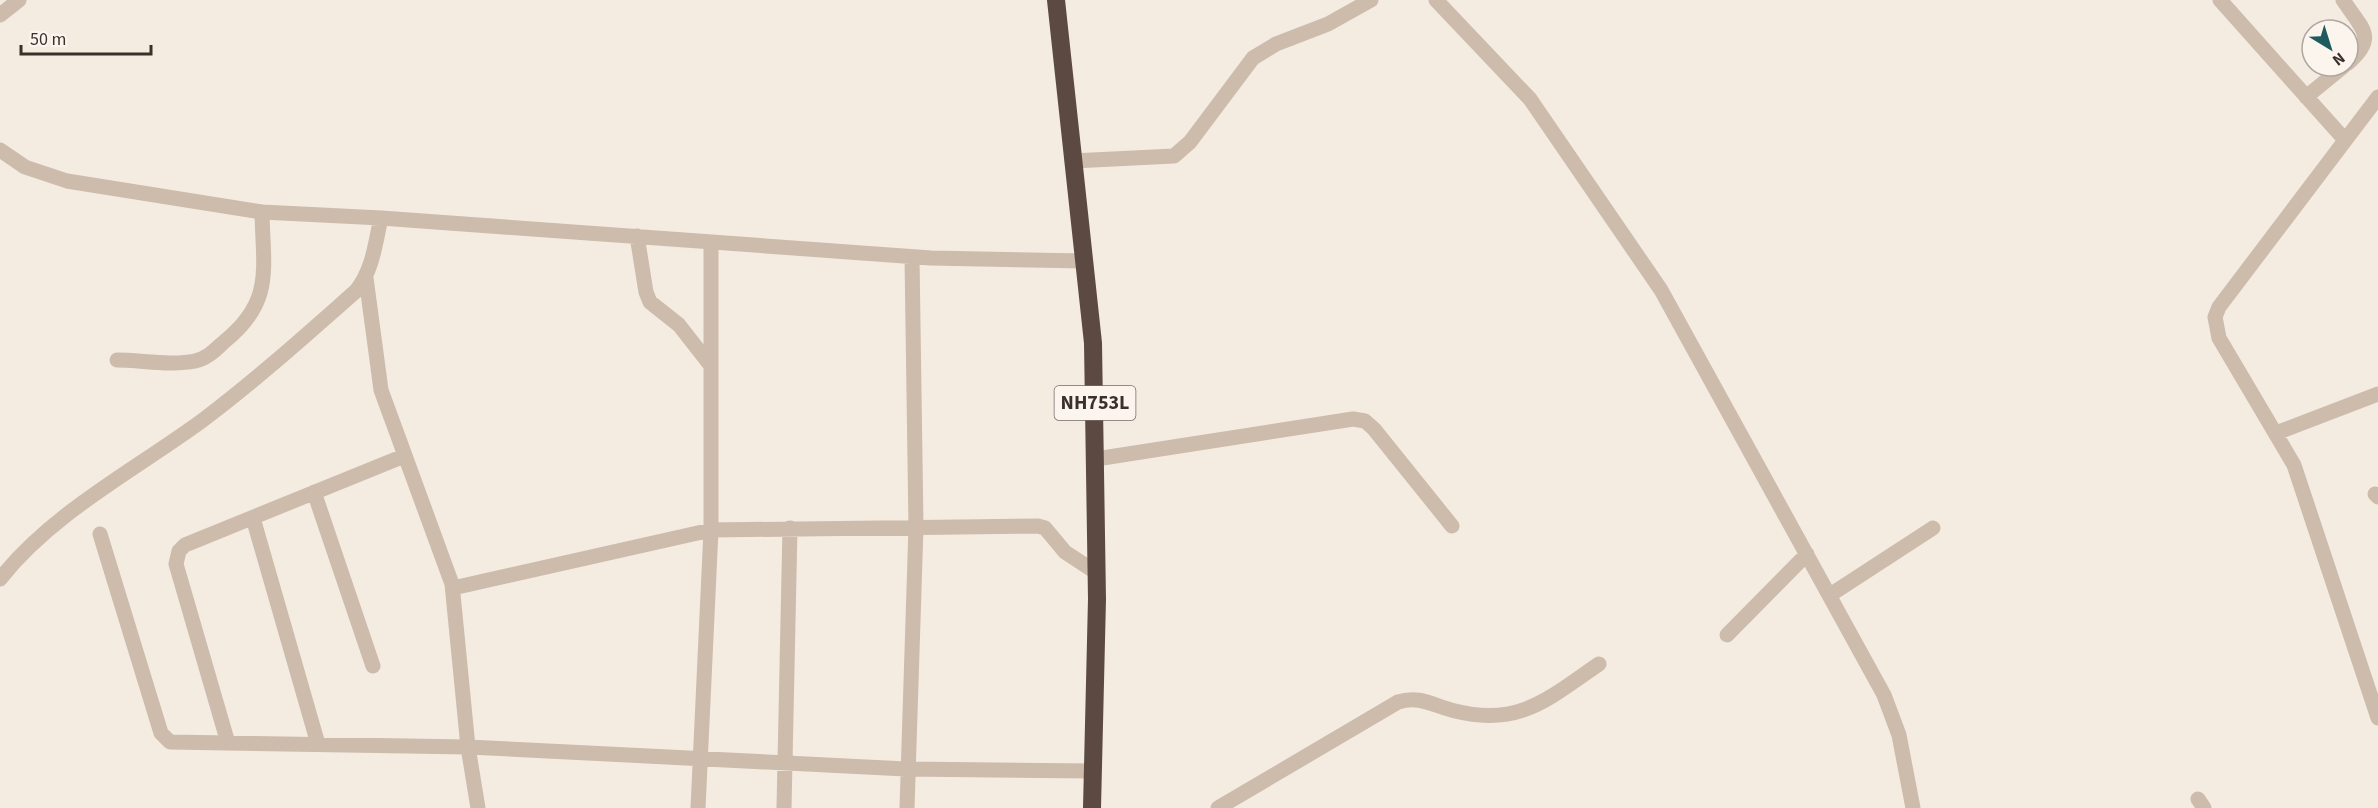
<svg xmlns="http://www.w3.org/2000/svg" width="2378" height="808" viewBox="0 0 2378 808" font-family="'Source Sans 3',sans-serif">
	<rect width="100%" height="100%" fill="#f4ebe1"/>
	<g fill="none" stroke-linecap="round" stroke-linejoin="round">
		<!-- minor -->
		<path stroke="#cdbbac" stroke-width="15" d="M1436 0 1530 99 1661 290 1884 695 1899 735 1913 808
			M2220 0 2345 140
			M2343 0C2362 29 2378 37 2348 63
			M0 15 19 0
			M2306 97 2344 66
			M2378 97 2219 307 2215 317 2219 338 2294 465 2378 718
			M0 150 25 167 67 181 262 212 381 218 931 258 1085 261
			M1072 161 1174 156 1190 142 1253 58 1276 44 1328 24 1371 0
			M637 236 646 292 650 302 679 325 711 366
			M366 278 381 390 452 584 468 747 478 808
			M117 360C141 360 171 366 195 361 207 359 216 349 225 341 274 301 263 269 262 212
			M2276 433 2378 394
			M1096 459 1353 419 1365 421 1374 429 1452 526
			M314 492 373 666
			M2375 494 2378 497
			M253 518 318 744
			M100 534 161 733 170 742 468 747 906 769 1093 771
			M0 579C53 512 135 470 203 420 256 380 306 335 356 291 373 270 375 244 381 218
			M453 588 711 530 1038 526 1045 528 1065 552 1097 573
			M1830 595 1933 528
			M1727 635 1807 554
			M228 743 176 564 179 551 185 545 404 456
			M2198 799 2204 808
			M698 808 711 530V242
			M784 808 790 528
			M907 808 916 527 912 257
			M1218 808 1398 702C1420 695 1434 706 1455 711 1520 727 1549 698 1599 664"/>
		<!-- highway -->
		<path stroke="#5c4a42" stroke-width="18" d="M1056 0 1093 343 1097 599 1092 808"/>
	</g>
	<g text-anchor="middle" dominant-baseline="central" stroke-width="5" stroke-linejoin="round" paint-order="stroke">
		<!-- shield labels -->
		<rect fill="#fbf5ee" stroke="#756b66" stroke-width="1.5" x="1054.5" y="386" width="81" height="34" rx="4.5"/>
		<g font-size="20" font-weight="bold" fill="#3b302b">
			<text x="1095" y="403">NH753L</text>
		</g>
	</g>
	<!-- north arrow -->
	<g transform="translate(2330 48) rotate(142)"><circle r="28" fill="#fbf5ee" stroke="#aea6a0" stroke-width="1.5"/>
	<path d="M0-4.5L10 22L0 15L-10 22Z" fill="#1f5a5e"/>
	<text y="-9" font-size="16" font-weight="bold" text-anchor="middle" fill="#3b302b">N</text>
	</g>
	<!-- scale -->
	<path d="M21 45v9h130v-9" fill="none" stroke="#3b302b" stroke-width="3"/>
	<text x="30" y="45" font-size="18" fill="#3b302b" stroke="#fbf5ee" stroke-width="4.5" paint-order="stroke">50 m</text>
</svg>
